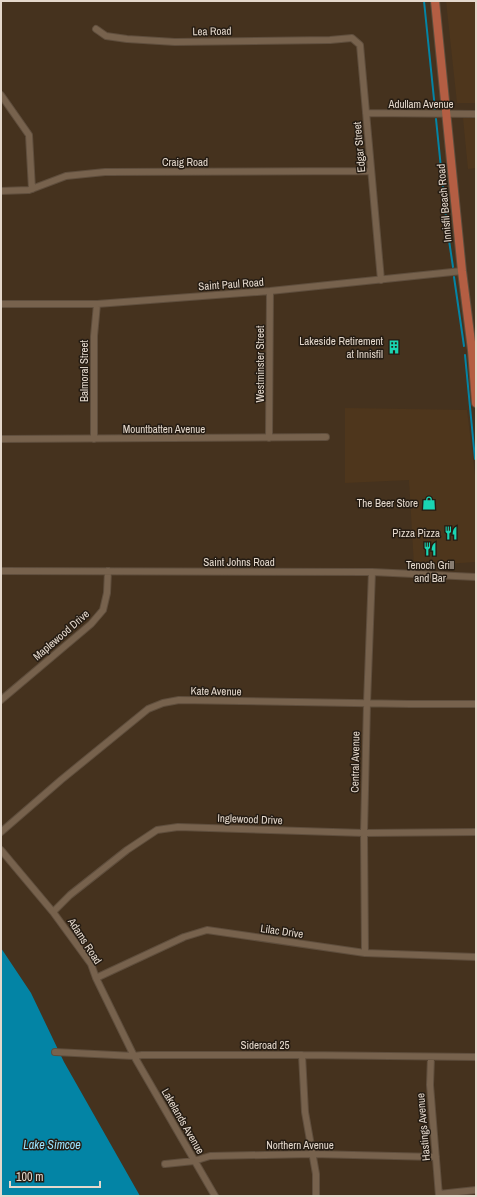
<svg xmlns="http://www.w3.org/2000/svg" width="477" height="1197" viewBox="0 0 477 1197" font-family="'Archivo Narrow',sans-serif">
	<rect width="100%" height="100%" fill="#45321e"/>
	<!-- built -->
	<path fill="#4e361c" d="M446 1H476V103H457Z
		M463 118H476V168L468 169Z
		M345 408 467 410 476 483V562L414 566 409 480 345 483Z"/>
	<!-- water -->
	<path fill="#0384a5" d="M1 948 31 993 64 1062 140 1196H1Z"/>
	<g fill="none" stroke-linecap="round" stroke-linejoin="round">
		<!-- stream -->
		<path stroke="#0384a5" stroke-width="2" d="M424 1 435 109
			M436 119 447 227 453 267
			M454 277 464 346
			M465 355 475 459"/>
		<!-- minor casing -->
		<g stroke="#5f4e3d" stroke-width="8">
			<path id="minor" d="M96 29 106 36 127 39 175 42 330 40 352 38 360 45 381 280
				M1 95 29 135 32 189
				M366 113 476 114
				M1 191 29 190 66 176 105 172 371 171
				M1 304H97L270 291 462 271
				M269 438 270 291
				M1 439 326 437
				M94 439V336L97 304
				M1 571 372 572 476 577
				M1 700 91 624 103 610 107 593 108 571
				M1 832 61 780 148 709 163 703 179 700 410 704H476
				M1 850 53 912 91 964 96 978 134 1056 215 1196
				M53 912 70 895 127 850 157 830 178 827 364 833 476 832
				M365 953 364 833 367 703 372 572
				M96 978 184 937 207 930 365 953 476 957
				M55 1052 134 1056 142 1055H302L476 1057
				M302 1055 305 1112 316 1174V1196
				M431 1057 430 1085 439 1196
				M165 1164 194 1161 210 1156 312 1154 436 1157
				M439 1194 476 1190"/>
		</g>
		<!-- major casing -->
		<g stroke="#5f4e3d" stroke-width="10">
			<path id="major" d="M435 1 462 271 472 350 476 403"/>
		</g>
		<!-- minor -->
		<use href="#minor" stroke="#77624d" stroke-width="6"/>
		<!-- major -->
		<use href="#major" stroke="#b45e43" stroke-width="8"/>
	</g>
	<!-- icons -->
	<defs>
		<g id="building-bare" transform="scale(1.08)"><path d="M-4-6H4V6H1V3H-1V6H-4ZM-2.5-4.3h1.7v1.8h-1.7ZM.8-4.3h1.7v1.8H.8ZM-2.5-1h1.7V.8h-1.7ZM.8-1h1.7V.8H.8Z" fill="#1ad5b2" stroke="#251c13" stroke-width="2.5" paint-order="stroke"/></g>
		<g id="shop-bare" transform="scale(1.08)"><path d="M-5-2.5h2.3a2.7 3.5 0 0 1 5.4 0H5L5.5 6h-11ZM-1.5-2.5h3a1.5 2.3 0 0 0-3 0Z" fill="#1ad5b2" stroke="#251c13" stroke-width="2.5" paint-order="stroke"/></g>
		<g id="restaurant-bare" transform="scale(1.08)"><path d="M-5-6h1v4h1v-4h1v4h1v-4h1v5L-1.5 .5V6h-2V.5L-5-1ZM5-6V6H3V1.5H1.5Q1.5-4 5-6Z" fill="#1ad5b2" stroke="#251c13" stroke-width="2.5" paint-order="stroke"/></g>
	</defs>
	<g fill-rule="evenodd">
		<use href="#building-bare" x="394" y="347"/>
		<use href="#shop-bare" x="429" y="503"/>
		<use href="#restaurant-bare" x="451" y="533"/>
		<use href="#restaurant-bare" x="430" y="549"/>
	</g>
	<g text-anchor="middle" dominant-baseline="central" stroke-width="3" stroke-linejoin="round" paint-order="stroke">
		<!-- street labels -->
		<g font-size="11" fill="#e4d8cc" stroke="#251c13">
			<text transform="translate(212 31) rotate(-1)">Lea Road</text>
			<text x="421" y="104">Adullam Avenue</text>
			<text transform="translate(359 147) rotate(-95)">Edgar Street</text>
			<text x="185" y="162">Craig Road</text>
			<text transform="translate(444 203) rotate(-95)">Innisfil Beach Road</text>
			<text transform="translate(231 284) rotate(-4)">Saint Paul Road</text>
			<text transform="translate(260 364) rotate(-90)">Westminster Street</text>
			<text transform="translate(84 371) rotate(-90)">Balmoral Street</text>
			<text x="164" y="429">Mountbatten Avenue</text>
			<text x="239" y="562">Saint Johns Road</text>
			<text transform="translate(61 635) rotate(-41)">Maplewood Drive</text>
			<text transform="translate(216 691) rotate(1)">Kate Avenue</text>
			<text transform="translate(355 762) rotate(-89)">Central Avenue</text>
			<text transform="translate(250 819) rotate(2)">Inglewood Drive</text>
			<text transform="translate(282 931) rotate(8)">Lilac Drive</text>
			<text transform="translate(85 941) rotate(57)">Adams Road</text>
			<text x="265" y="1045">Sideroad 25</text>
			<text transform="translate(183 1121) rotate(60)">Lakelands Avenue</text>
			<text transform="translate(423 1127) rotate(-95)">Hastings Avenue</text>
			<text x="300" y="1145">Northern Avenue</text>
		</g>
		<!-- poi labels -->
		<g font-size="11" fill="#e4d8cc" stroke="#251c13" text-anchor="end">
			<text x="383" y="341">Lakeside Retirement<tspan x="383" dy="13">at Innisfil</tspan></text>
			<text x="418" y="503">The Beer Store</text>
			<text x="440" y="533">Pizza Pizza</text>
			<text x="430" y="565" text-anchor="middle">Tenoch Grill<tspan x="430" dy="13">and Bar</tspan></text>
		</g>
		<!-- water labels -->
		<g font-size="12" font-style="italic" fill="#9ae3fe" stroke="#251c13">
			<text x="52" y="1145">Lake Simcoe</text>
		</g>
	</g>
	<!-- border -->
	<rect width="477" height="1197" fill="none" stroke="#e4d8cc" stroke-width="4"/>
	<!-- scale -->
	<path d="M10 1181v6h90v-6" fill="none" stroke="#e4d8cc" stroke-width="2"/>
	<text x="16" y="1181" font-size="12" fill="#e4d8cc" stroke="#251c13" stroke-width="3" paint-order="stroke">100 m</text>
</svg>
